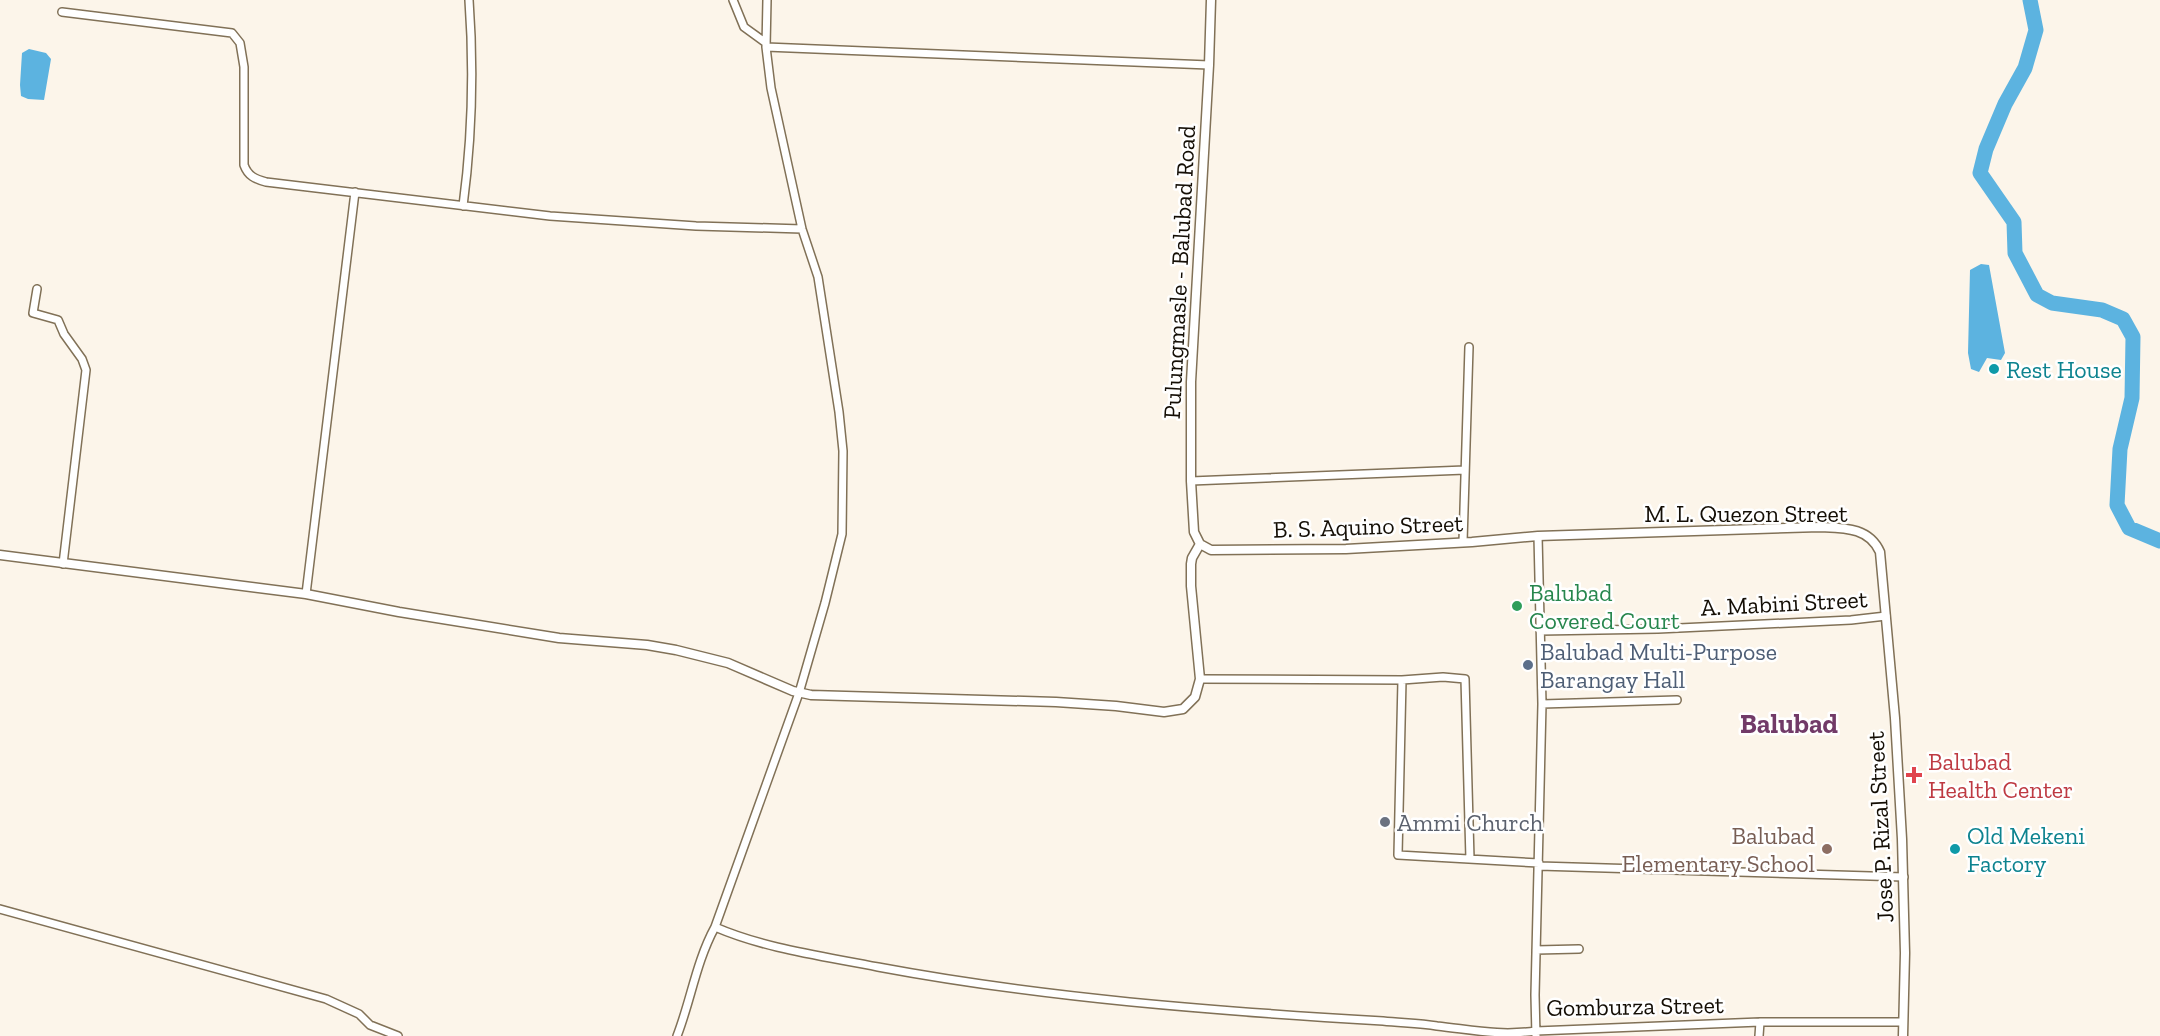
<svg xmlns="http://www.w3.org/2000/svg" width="2160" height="1036" viewBox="0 0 2160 1036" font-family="'Zilla Slab',serif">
	<rect width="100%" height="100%" fill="#fcf5ea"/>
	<!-- water -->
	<path fill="#5cb3e0" d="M29 49 46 53 51 59 44 100 28 99 21 96 20 85 22 53Z
		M1981 264 1989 265 2005 353 2001 360 1987 358 1979 372 1971 369 1968 353 1970 270Z"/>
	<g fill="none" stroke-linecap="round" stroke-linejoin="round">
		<!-- river -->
		<path stroke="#5cb3e0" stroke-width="15" d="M2030 0 2036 30 2025 68 2005 104 1986 149 1980 173 2014 222 2015 253 2037 295 2052 303 2102 310 2123 319 2133 337 2132 398 2120 449 2117 505 2129 528 2160 541"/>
		<!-- minor casing -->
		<g stroke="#817157" stroke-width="10">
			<path id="minor" d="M733 0 744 27 766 43
				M62 12 232 33 240 43 244 67V165C248 176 255 179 266 182L550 216 696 226 802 229
				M766 47 1209 65
				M463 206C472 138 474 68 469 0
				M37 289 33 313 58 320 64 334 82 359 86 370 63 564
				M1191 481 1465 470
				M1463 542 1469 347
				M306 594 355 192
				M1540 631 1658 629 1851 620 1886 616
				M1200 679 1402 680 1443 677 1465 679 1470 859
				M1402 680 1398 855 1539 863
				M1542 704 1677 700
				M1539 866 1904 877
				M0 909 326 999 359 1014 370 1025 398 1036
				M715 927C766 949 823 956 878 967 1044 998 1214 1011 1383 1021 1401 1023 1419 1023 1437 1026 1474 1030 1499 1036 1536 1031L1760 1022H1903
				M1536 950 1579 949
				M677 1036C691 1000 696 962 715 927L799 693 825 603 842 534 843 451 839 412 818 277 802 229 771 88 766 47 767 0
				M1536 1036 1535 995 1542 704 1538 536
				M1759 1036 1760 1022"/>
		</g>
		<!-- tertiary casing -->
		<g stroke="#817157" stroke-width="11">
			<path id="tertiary" d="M1200 544 1211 550 1346 549 1472 542 1538 536 1820 527C1844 528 1869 527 1880 552L1895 718 1902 839 1905 953 1903 1036
				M1200 544 1194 532 1191 481V382L1209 65 1211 0
				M0 555 306 594 399 612 559 638 647 645 676 650 728 663 793 691 811 695 1056 702 1116 706 1164 712 1183 709 1195 697 1200 679 1191 586V564L1192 558 1200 544"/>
		</g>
		<!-- minor -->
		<use href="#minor" stroke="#fff" stroke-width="7"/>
		<!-- tertiary -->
		<use href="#tertiary" stroke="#fff" stroke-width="8"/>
	</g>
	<!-- markers -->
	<g fill="#0f9aa8" stroke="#fff" stroke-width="2">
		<circle cx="1994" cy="369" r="6"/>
		<circle cx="1955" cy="849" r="6"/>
	</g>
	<circle fill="#2e9e5b" stroke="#fff" stroke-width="2" cx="1517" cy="606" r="6"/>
	<circle fill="#5c6f8a" stroke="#fff" stroke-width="2" cx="1528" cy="665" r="6"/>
	<path fill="#e0444e" stroke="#fff" stroke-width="2" d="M1911 766h6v6h6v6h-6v6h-6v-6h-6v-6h6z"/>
	<circle fill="#6b7280" stroke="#fff" stroke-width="2" cx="1385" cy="822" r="6"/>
	<circle fill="#8d6e63" stroke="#fff" stroke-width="2" cx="1827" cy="849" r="6"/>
	<g text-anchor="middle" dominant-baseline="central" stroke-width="5" stroke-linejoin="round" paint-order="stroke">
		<!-- street labels -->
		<g font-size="24" fill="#140e05" stroke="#fff">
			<text transform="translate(1179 272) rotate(-87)">Pulungmasle - Balubad Road</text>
			<text x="1746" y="513">M. L. Quezon Street</text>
			<text transform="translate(1368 526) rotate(-2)">B. S. Aquino Street</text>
			<text transform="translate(1784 603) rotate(-3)">A. Mabini Street</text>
			<text transform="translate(1880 827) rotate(-93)">Jose P. Rizal Street</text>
			<text transform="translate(1635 1006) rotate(-1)">Gomburza Street</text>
		</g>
		<!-- culture labels -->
		<g font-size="24" fill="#0d838f" stroke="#fff" text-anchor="start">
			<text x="2006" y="369">Rest House</text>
			<text x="1967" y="835">Old Mekeni<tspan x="1967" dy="28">Factory</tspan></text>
		</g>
		<!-- leisure labels -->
		<g font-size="24" fill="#27864d" stroke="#fff" text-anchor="start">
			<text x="1529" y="592">Balubad<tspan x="1529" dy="28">Covered Court</tspan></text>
		</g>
		<!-- service labels -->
		<g font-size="24" fill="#4e5e75" stroke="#fff" text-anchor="start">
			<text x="1540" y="651">Balubad Multi-Purpose<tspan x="1540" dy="28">Barangay Hall</tspan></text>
		</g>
		<!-- health labels -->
		<g font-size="24" fill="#be3a42" stroke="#fff" text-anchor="start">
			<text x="1928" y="761">Balubad<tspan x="1928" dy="28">Health Center</tspan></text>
		</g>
		<!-- worship labels -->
		<g font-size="24" fill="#5b616d" stroke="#fff" text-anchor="start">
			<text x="1397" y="822">Ammi Church</text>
		</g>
		<!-- education labels -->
		<g font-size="24" fill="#785e54" stroke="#fff" text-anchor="end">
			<text x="1815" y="835">Balubad<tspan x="1815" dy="28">Elementary School</tspan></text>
		</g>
		<!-- quarter labels -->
		<g font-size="27" font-weight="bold" fill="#713a68" stroke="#fff">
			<text x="1789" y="724">Balubad</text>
		</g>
	</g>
</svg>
